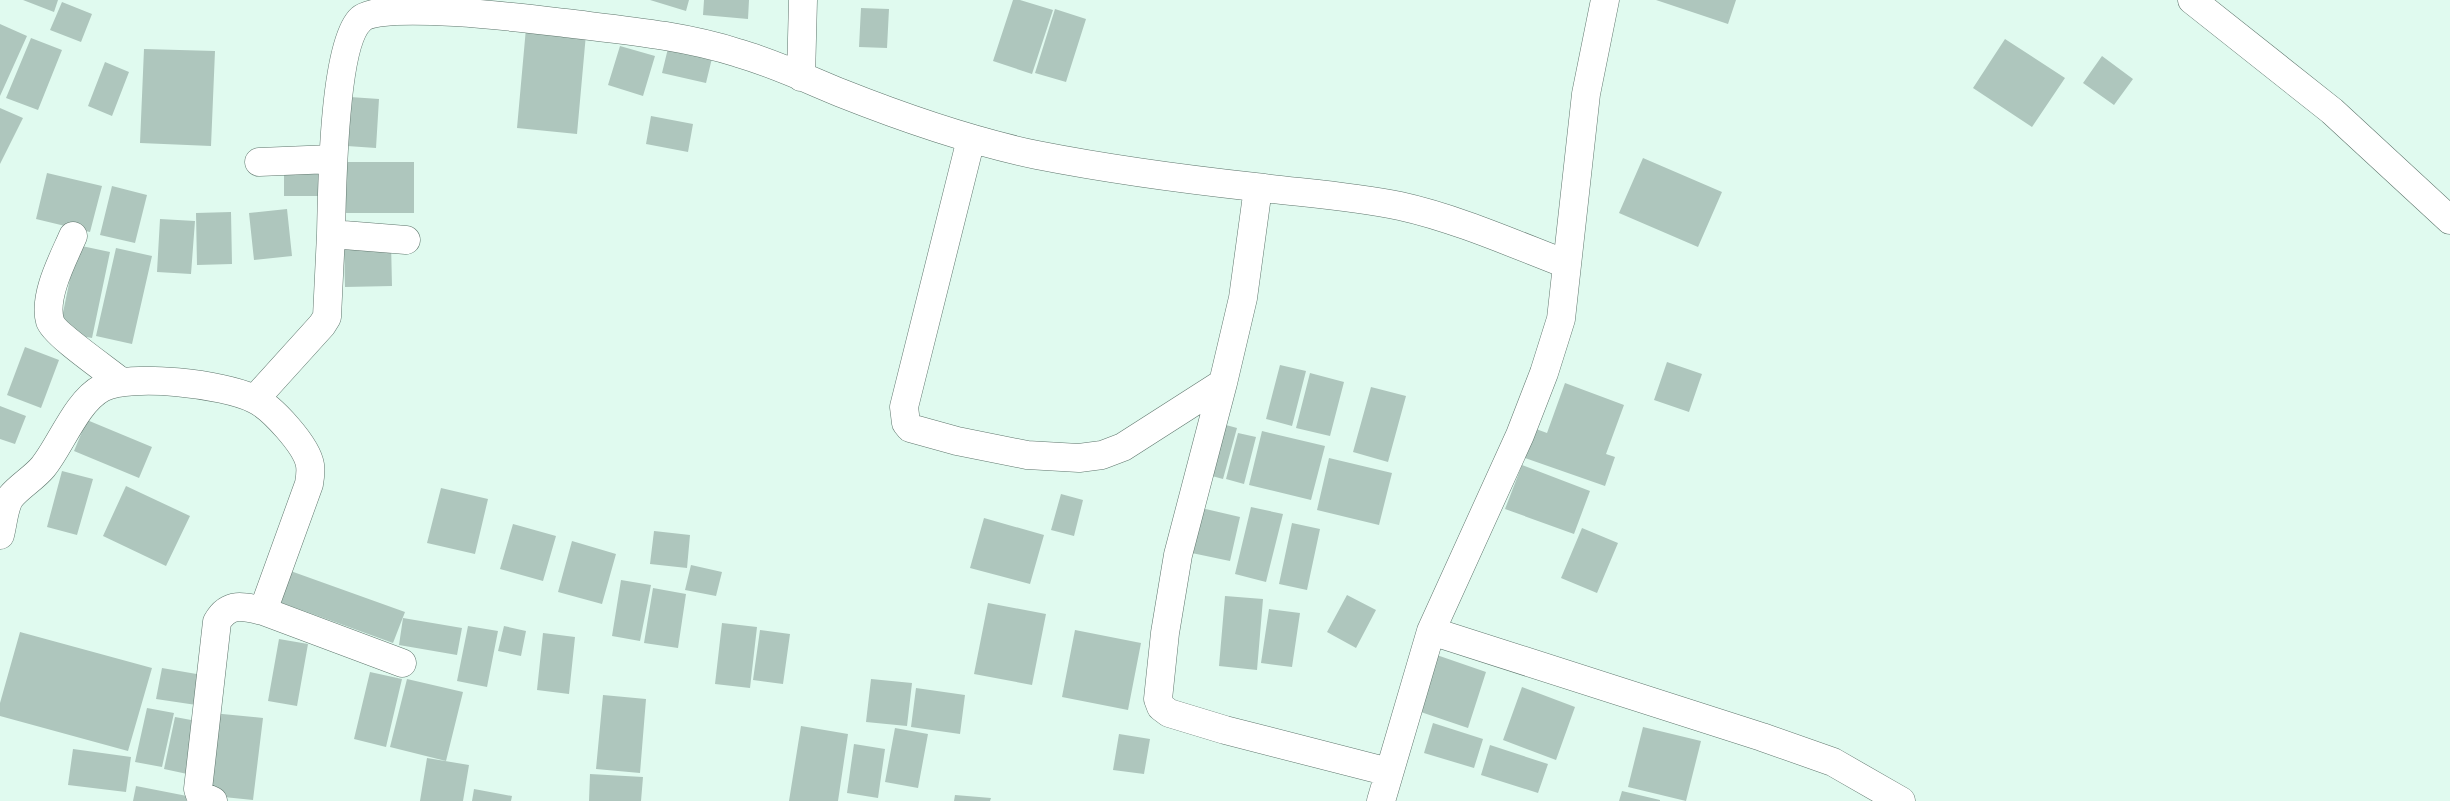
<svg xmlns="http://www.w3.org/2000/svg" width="2450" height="801" viewBox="0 0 2450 801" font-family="Helvetica,sans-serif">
	<rect width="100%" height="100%" fill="#e0faef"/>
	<!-- building -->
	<path fill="#aec6bd" d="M23 0H58L54 12Z
		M650 0H689L686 11Z
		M704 0H749L748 19 703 15Z
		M1013 0H1020L1053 10 1032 74 993 61Z
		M1656 0H1736L1728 24Z
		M62 2 92 14 81 42 50 30Z
		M861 8 889 9 887 48 859 47Z
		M1055 9 1086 19 1066 82 1035 73Z
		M0 24 27 36 0 96Z
		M526 28 586 34 577 134 517 128Z
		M31 38 62 50 38 110 6 98Z
		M2005 39 2065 78 2032 127 1973 88Z
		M670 40 714 50 706 83 662 73Z
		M620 46 655 56 643 96 608 85Z
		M144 49 215 51 211 146 140 143Z
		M2102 56 2133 79 2114 105 2083 83Z
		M105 62 129 72 112 116 88 106Z
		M350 97 379 99 376 148 347 146Z
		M0 108 23 118 0 164Z
		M651 116 693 124 688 152 646 144Z
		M1643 158 1722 192 1698 247 1619 213Z
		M345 162H414V213H345Z
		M284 167H323V196H284Z
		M47 173 102 186 90 232 36 219Z
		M112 186 147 195 135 243 100 235Z
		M287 209 292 256 254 260 249 213Z
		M231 212 232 264 197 265 196 213Z
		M160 219 195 221 191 274 157 272Z
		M391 242 392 286 345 287 344 243Z
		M77 245 110 252 92 338 59 332Z
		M116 248 152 256 132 344 96 336Z
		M25 347 59 360 41 408 7 395Z
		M1667 362 1702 374 1689 412 1654 400Z
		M1280 365 1306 371 1292 426 1266 419Z
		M1310 373 1344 382 1330 436 1296 428Z
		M1565 383 1624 405 1606 454 1615 457 1605 486 1525 458 1536 429 1547 433Z
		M1371 387 1406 396 1388 462 1353 452Z
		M0 406 26 416 15 444 0 439Z
		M87 420 152 447 139 478 74 451Z
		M1215 422 1237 428 1223 479 1201 473Z
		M1262 431 1325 446 1311 500 1249 485Z
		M1238 433 1256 437 1244 484 1226 479Z
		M1329 458 1392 473 1379 525 1317 510Z
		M1522 465 1590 491 1574 534 1505 509Z
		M62 471 93 479 77 535 47 527Z
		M126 486 190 516 166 566 103 536Z
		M441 488 488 499 475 554 427 543Z
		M1061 494 1083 500 1074 536 1051 530Z
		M1197 507 1240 517 1230 561 1187 552Z
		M1251 507 1283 514 1266 582 1235 574Z
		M984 518 1044 535 1030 584 970 568Z
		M1292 523 1320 529 1307 590 1279 584Z
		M513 524 556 536 543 581 500 569Z
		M1582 528 1618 543 1597 593 1561 578Z
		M654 531 690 535 687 568 650 564Z
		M572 541 616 554 602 604 558 592Z
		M691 565 722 572 716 596 685 590Z
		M285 569 405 612 393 643 274 600Z
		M621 580 651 585 640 641 612 636Z
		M653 588 686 594 678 648 644 643Z
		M1347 595 1376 610 1356 648 1327 632Z
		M1225 596 1263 599 1257 670 1219 666Z
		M988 603 1046 614 1032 685 974 674Z
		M1269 609 1300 613 1292 667 1261 663Z
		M403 618 462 628 457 655 399 645Z
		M722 623 757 627 750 688 715 684Z
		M468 626 498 631 487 687 457 681Z
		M504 626 526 631 521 656 498 651Z
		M760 630 790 634 783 684 753 680Z
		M1075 630 1141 643 1128 710 1062 697Z
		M20 632 152 668 128 751 0 716V703Z
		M543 633 575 637 569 694 537 690Z
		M279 639 308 644 297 706 268 701Z
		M1428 652 1486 672 1468 728 1409 708Z
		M162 668 208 676 203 706 156 699Z
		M370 672 402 679 386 747 354 739Z
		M407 679 463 692 446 761 390 747Z
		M871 679 912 683 907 726 866 722Z
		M1522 687 1575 707 1556 760 1503 740Z
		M916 688 965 695 960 734 911 727Z
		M603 695 646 699 640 773 596 769Z
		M147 708 174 713 162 767 135 762Z
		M212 713 263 718 253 800 204 795Z
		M175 717 202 722 192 775 164 769Z
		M1433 723 1483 739 1474 768 1424 753Z
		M801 726 848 734 838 801H789Z
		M1643 727 1701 741 1686 801 1628 787Z
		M895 728 928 734 918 788 885 782Z
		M1119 734 1150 739 1144 774 1113 770Z
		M854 744 885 749 878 798 847 793Z
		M1490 745 1548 764 1538 793 1481 775Z
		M73 749 131 757 126 792 68 785Z
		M427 758 469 765 463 801H420Z
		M590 774 643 777 641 801H589Z
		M136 786 187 796 186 801H133Z
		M474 789 512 796 511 801H472Z
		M1622 791 1660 800V801H1619Z
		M955 795 991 798 990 801H954Z"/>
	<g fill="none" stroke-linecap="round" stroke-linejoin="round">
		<!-- street casing -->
		<g stroke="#5f766d" stroke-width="29">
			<path id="street" d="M2192 0 2332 111 2450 220
				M801 77 803 0
				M971 139 904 407 906 423 910 428 957 441 1027 455 1079 458 1102 455 1123 447 1223 383
				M259 162 332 159
				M1258 188 1243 298 1223 383 1178 555 1165 633 1158 699 1161 707 1169 713 1225 730 1389 772
				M73 236C63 259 43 296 50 321 53 333 108 371 120 381
				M406 240 331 234C332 194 333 44 361 19 381 0 532 19 565 23 622 30 682 35 738 53 773 63 807 79 841 93 904 118 970 141 1037 155 1108 169 1182 179 1255 187 1303 193 1352 196 1400 206 1455 218 1514 244 1566 264
				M255 399 322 325 327 317 331 234
				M0 535C3 524 4 507 10 498 17 488 34 478 43 467 61 445 76 402 102 388 131 373 224 384 254 399 272 407 307 446 310 465 311 471 310 478 309 484L263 611 402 663
				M1431 631 1762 737 1833 762 1901 801
				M213 801 200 795 198 789 217 622C228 602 244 606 263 611
				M1381 801 1431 631 1520 435 1544 373 1561 319 1586 94 1605 0"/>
		</g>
		<!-- street -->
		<use href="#street" stroke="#fff" stroke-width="28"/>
	</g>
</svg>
